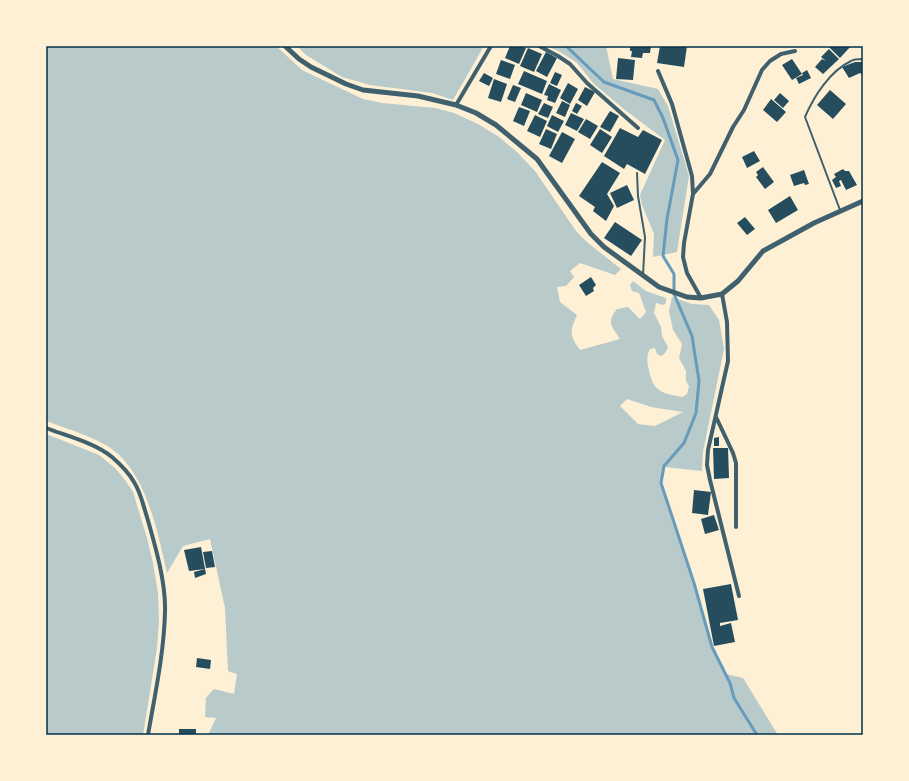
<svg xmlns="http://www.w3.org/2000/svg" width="909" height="781" viewBox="0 0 909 781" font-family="'PT Sans',sans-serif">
	<rect width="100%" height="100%" fill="#fdf0d5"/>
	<!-- green -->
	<path fill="#b9caca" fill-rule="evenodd" d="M46 46H276L302 70 363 99 382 103 435 108 454 113 478 124 499 137 517 152 535 171 576 231 588 243 621 269 615 275 580 263 570 271 574 277 566 286 557 287 560 302 577 315C570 331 569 335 580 350L620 339C612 326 606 323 617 309L628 307 640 319 646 312 639 293 632 291 630 285 633 281 646 291 666 298V303L663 305 656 303 654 313 661 327 662 336 668 347 665 353 661 356 657 354 655 348 650 349C646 357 647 362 649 370 653 392 662 393 682 397L687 394 689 386 686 381V371L679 358 682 344 673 330 669 311 672 297 692 304 709 305 719 320 724 349 703 452 702 471 664 467 661 483 694 583 712 647 726 674 743 678 778 735H208L216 718 205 717 206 698 214 689 234 694 237 674 228 671 225 608 210 539 183 546 167 573C158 534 147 475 113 450 98 438 65 428 46 421ZM627 399 651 407 683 412 655 426 638 424 620 406Z
		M297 46H484L453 100 432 93 370 85 342 77 306 55Z
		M547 46H606L613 79 658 89 668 106 689 176 677 252 653 257 654 234 642 205 640 195 665 140 625 110 594 84 577 63 560 52Z
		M46 434 99 455 115 468 125 480 133 492 147 538 153 563 158 593 159 619 157 648 143 735H46Z"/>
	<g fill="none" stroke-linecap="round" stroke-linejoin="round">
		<!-- stream -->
		<path stroke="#669bbc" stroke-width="3" d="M566 46 604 82 654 100 663 118 678 160 667 219 663 256 674 274V294L692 336 699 381 696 413 684 443 664 466 661 483 694 583 712 647 730 683 734 698 757 735"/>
	</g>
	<!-- building -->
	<path fill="#264d5e" d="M510 46H520L526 48 519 64 505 58Z
		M630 46H651L650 53H643L642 58 631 57 632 51H630Z
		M660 46H687L684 67 657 63Z
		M831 46H851L840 58 829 47Z
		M528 48 542 54 534 72 520 66Z
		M829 49 839 59 823 74 815 67 822 59 826 61 821 57Z
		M546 52 557 58 547 77 536 71Z
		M618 58 635 60 633 80 616 79Z
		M792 59 802 74 792 80 782 65Z
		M501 60 515 65 510 79 496 74Z
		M855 62H863V75L860 73 849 78 842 67Z
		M807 70 811 78 799 84 796 78 803 75 802 73Z
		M524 71 547 81 542 94 518 84Z
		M555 72 562 75 557 86 550 83Z
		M484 73 493 78 489 86 479 81Z
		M494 79 507 84 501 102 488 98Z
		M568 83 578 89 570 104 560 98Z
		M549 84 561 90 555 103 547 100 548 96 544 95Z
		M513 85 521 88 515 102 507 99Z
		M585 87 595 92 587 106 578 100Z
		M830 90 846 104 833 119 817 105Z
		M526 93 542 100 537 112 521 105Z
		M780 93 789 101 783 108 774 100Z
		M771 99 786 112 777 122 763 110Z
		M562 101 570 105 565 117 556 113Z
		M544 103 553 107 548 118 538 114Z
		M576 103 582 106 577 114 572 111Z
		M519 107 530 111 524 126 513 121Z
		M610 111 619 116 610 132 600 127Z
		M571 113 584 119 577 131 565 125Z
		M535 115 547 121 540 137 527 131Z
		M552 115 564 121 558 132 547 126Z
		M586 119 598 126 590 139 578 132Z
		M620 128 638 137 643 130 662 140 645 174 627 164 624 169 604 156Z
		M546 129 557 134 551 149 539 144Z
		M600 129 612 137 602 153 590 145Z
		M562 132 575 139 562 163 549 156Z
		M754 151 760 161 747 168 742 157Z
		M602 162 620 173 607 194 614 206 606 221 593 211 595 207 579 196Z
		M763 167 774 182 765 189 756 177 758 175 756 172Z
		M843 169 845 171H849L857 185 846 190 841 180 839 181 841 186 836 188 832 180 836 177 834 174Z
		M804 170 809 184 805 185 804 183 794 186 790 175Z
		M627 185 634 200 617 208 610 193Z
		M790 196 798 210 776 223 768 210Z
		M745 217 755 229 747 235 737 223Z
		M615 222 642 240 631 256 604 238Z
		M591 277 596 285 593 288 594 291 586 296 579 285Z
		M719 437V446H714V438Z
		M713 448H728L729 478 714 479Z
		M694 490 711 492 708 515 692 513Z
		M714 515 719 530 705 534 701 519Z
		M201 547 206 574 195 578 194 572 205 569 189 571 184 550Z
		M212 551 215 567 206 568 203 552Z
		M731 584 738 620 720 623V626L731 623 735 642 714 646 703 589Z
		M197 658 211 660 210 669 196 667Z
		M179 729H196V735H179Z"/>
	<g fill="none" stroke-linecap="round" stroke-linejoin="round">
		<!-- service -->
		<path stroke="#3f606c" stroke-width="2" d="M637 173 638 196 645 237 643 275
			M840 210 805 117C814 96 830 71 851 61 854 59 859 59 863 59"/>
		<!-- minor -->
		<path stroke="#3f606c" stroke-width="4" d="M539 46 558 56 570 64 587 83 638 128
			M658 71 672 104 692 176 693 194
			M456 105 491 46
			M722 294 727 322 728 361 708 450 707 465 710 480 739 596
			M701 298 687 273 683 257 684 243 693 194 710 174 733 127 744 110 762 70 770 61 781 54 795 51
			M716 417 733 453 736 463V527
			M46 428C67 436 95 443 112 457 120 464 129 473 134 482 141 493 143 505 147 517 155 545 166 582 165 612 164 653 155 694 148 735"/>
		<!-- tertiary -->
		<path stroke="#3f606c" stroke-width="5" d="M285 46 299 59 311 67 346 84 363 90 418 96 456 105 476 113 496 125 537 159 591 234 604 247 659 287 687 297 701 298 722 294 738 281 763 251 814 223 863 201"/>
	</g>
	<!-- border -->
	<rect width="909" height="781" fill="none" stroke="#fdf0d5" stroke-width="94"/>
	<rect x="47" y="47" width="815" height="687" fill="none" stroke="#003049" stroke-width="1.5"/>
</svg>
